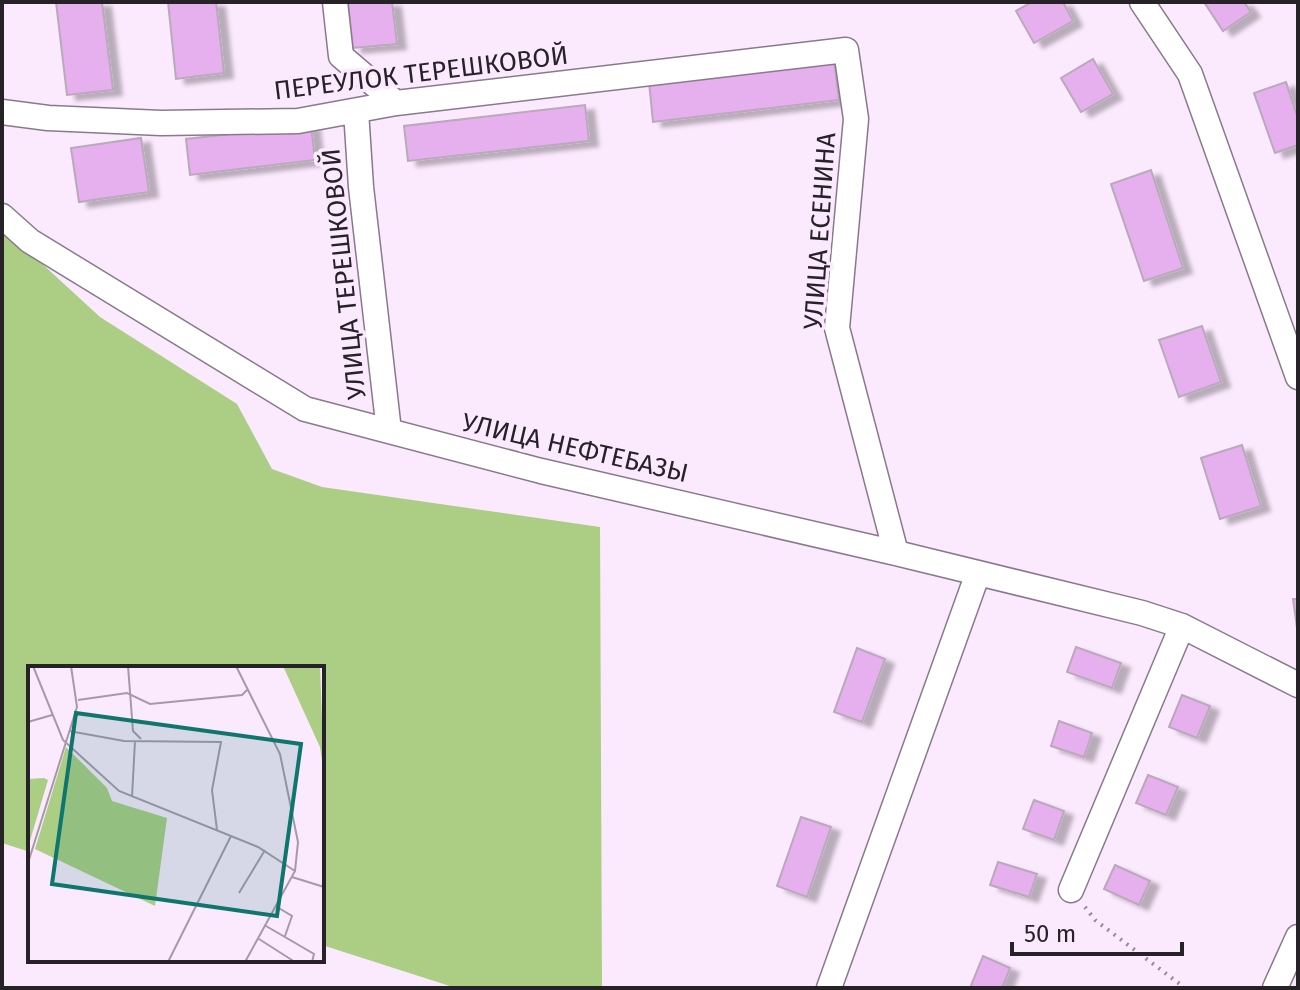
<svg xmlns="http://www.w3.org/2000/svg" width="1300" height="990" viewBox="0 0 1300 990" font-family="'Fira Sans',sans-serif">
	<defs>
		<filter id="shadow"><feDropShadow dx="9" dy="5" stdDeviation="2" flood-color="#0004"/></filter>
	</defs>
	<rect width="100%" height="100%" fill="#fbe9fd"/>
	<!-- forest -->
	<path fill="#abcd84" d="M2 227 100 317 237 404 272 469 322 487 600 527 602 988H456L322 945V668H30V852L2 843Z"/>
	<!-- building -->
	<path fill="#e6afee" stroke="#b9a9bb" stroke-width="2" filter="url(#shadow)" d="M56 2H102L113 90 67 95Z
		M168 2H216L224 73 176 79Z
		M348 2H392L397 44 353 48Z
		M1032 2H1063L1073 21 1034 43 1016 11Z
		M1204 2H1244L1251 12 1223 31Z
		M1093 59 1113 94 1081 112 1061 78Z
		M834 60 839 100 653 122 649 82Z
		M1286 82 1298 119V145L1275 153 1254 93Z
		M585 105 589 141 408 161 404 126Z
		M311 125 315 160 190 175 186 139Z
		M141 138 149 192 79 202 71 148Z
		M1151 170 1183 268 1144 281 1111 184Z
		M1202 326 1221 382 1179 397 1159 340Z
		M1242 445 1261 506 1220 519 1201 458Z
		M1293 599H1298V635Z
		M1076 647 1121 663 1112 688 1067 672Z
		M857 648 885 659 862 722 834 712Z
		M1182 695 1210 706 1197 738 1169 727Z
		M1059 721 1092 733 1084 757 1051 746Z
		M1148 775 1178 787 1166 815 1136 803Z
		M1034 800 1064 811 1054 840 1023 829Z
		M801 817 831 827 807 897 777 886Z
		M998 862 1037 874 1029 897 990 885Z
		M1115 865 1150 881 1139 905 1104 889Z
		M983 956 1010 968 1002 988H970Z"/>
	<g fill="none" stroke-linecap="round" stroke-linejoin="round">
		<!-- minor casing -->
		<g stroke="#897a8b" stroke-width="27">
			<path id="minor" d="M335 2 341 56 396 103
				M1142 2 1190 74 1298 377
				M356 111 361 187 389 431
				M2 112 48 118 161 123 298 121 396 103 846 50 856 119 837 328 896 553
				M2 216 30 241 305 409 541 471 896 553 1142 613 1182 626 1298 685
				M1071 890 1182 626
				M829 988 978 573
				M1275 988 1298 937"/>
		</g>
		<!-- path -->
		<path stroke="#978a98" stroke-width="4" stroke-dasharray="2 6" stroke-linecap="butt" d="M1085 907 1095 920 1185 988"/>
		<!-- minor -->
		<use href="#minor" stroke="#fff" stroke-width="24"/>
	</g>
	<g text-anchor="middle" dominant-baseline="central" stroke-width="7" stroke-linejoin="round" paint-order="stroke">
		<!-- street labels -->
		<g font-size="26" fill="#272128" stroke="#fbe9fd">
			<text transform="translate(421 73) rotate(-7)">ПЕРЕУЛОК ТЕРЕШКОВОЙ</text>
			<text transform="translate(820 231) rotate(-86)">УЛИЦА ЕСЕНИНА</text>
			<text transform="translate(344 274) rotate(-96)">УЛИЦА ТЕРЕШКОВОЙ</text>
			<text transform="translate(575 448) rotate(13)">УЛИЦА НЕФТЕБАЗЫ</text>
		</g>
	</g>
	<!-- overview -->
	<g transform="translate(28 666)">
		<rect width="296" height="296" fill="#fbe9fd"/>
		<path d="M255 0H292L296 107 292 81ZM38 81 79 122 84 135 139 152 127 240 7 183ZM16 112 20 114 1 178 0 113Z" fill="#abcd84"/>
		<path fill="none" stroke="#a699a8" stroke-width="2" d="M5 0 35 74 91 125 230 181 267 205M100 0 105 65 113 73M208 0 252 88 270 176 267 205 217 296M50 34 99 27 122 38 214 29 220 23M0 56 24 49M41 65 96 75 193 76 184 124 189 164M104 131 107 75M0 197 49 41 43 0M264 211 296 221M211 227 237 184M249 241 264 250 257 270M238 260 286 288 284 296M231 273 267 296M140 296 203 170"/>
		<path fill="#0f766e" fill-opacity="0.15" stroke="#0f766e" stroke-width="4" d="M48 47 273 78 249 250 24 218Z"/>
		<rect width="296" height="296" fill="none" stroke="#272128" stroke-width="4"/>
	</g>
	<!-- border -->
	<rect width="1300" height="990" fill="none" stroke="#272128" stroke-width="8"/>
	<!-- scale -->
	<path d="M1012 942v12h170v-12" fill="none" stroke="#272128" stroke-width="4"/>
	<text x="1024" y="942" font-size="24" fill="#272128" stroke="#fbe9fd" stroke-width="6" paint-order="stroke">50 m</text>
</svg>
